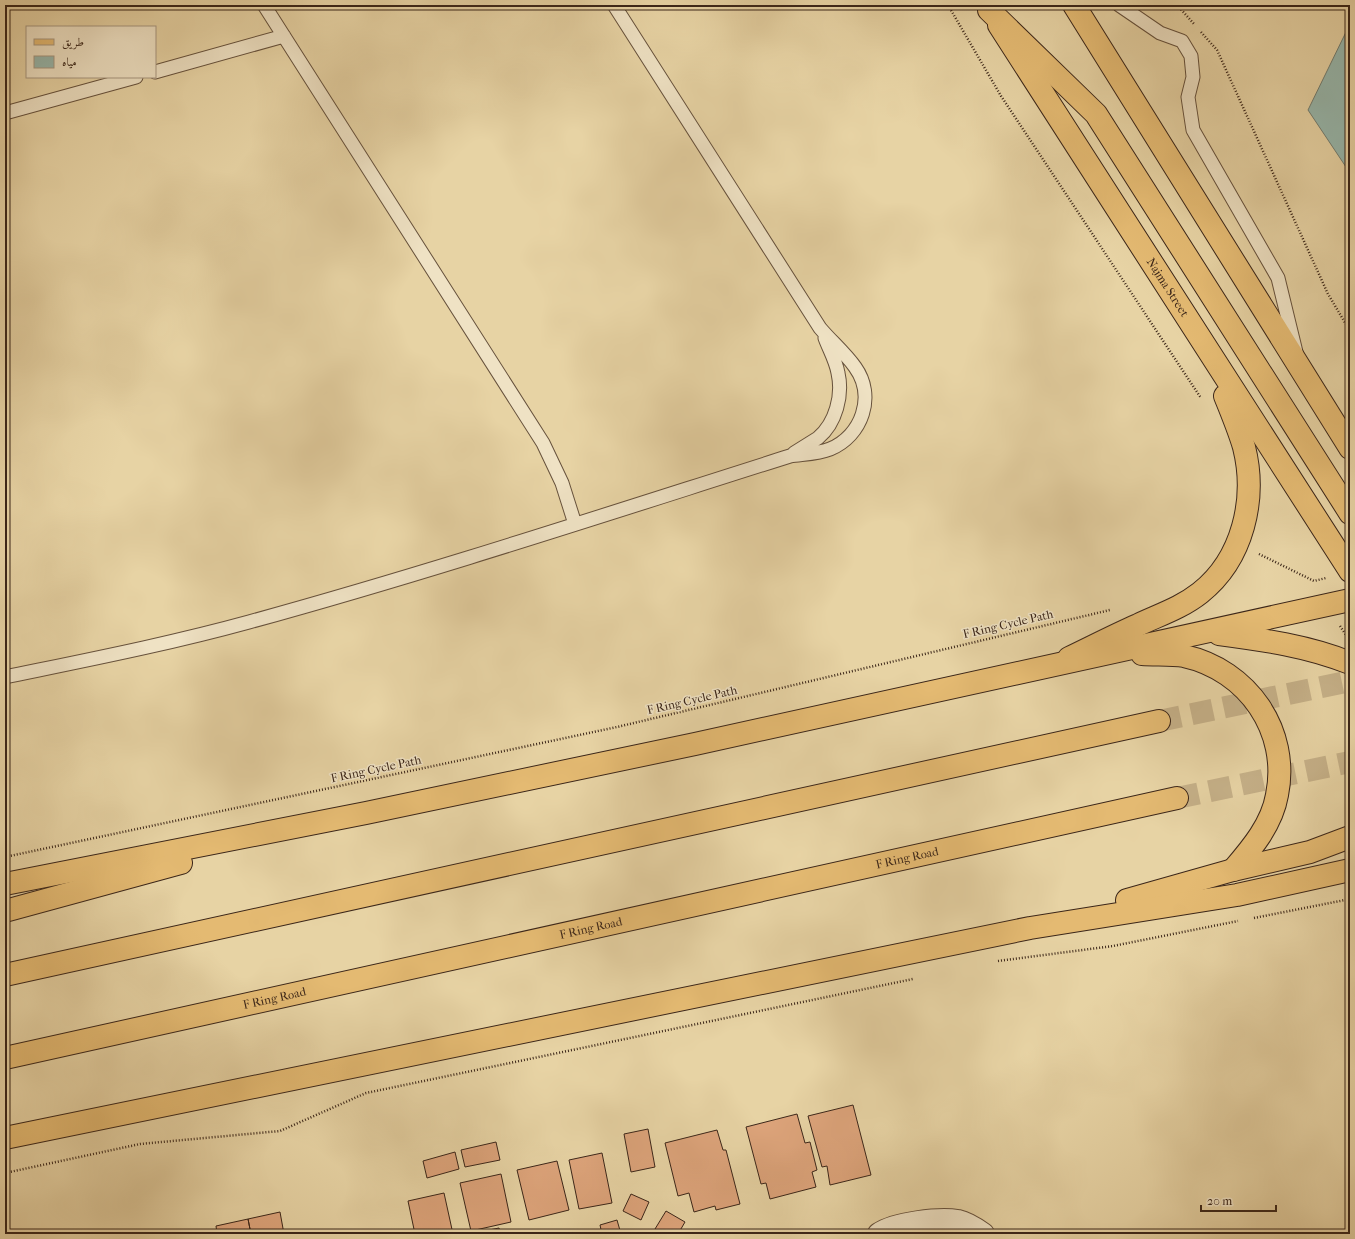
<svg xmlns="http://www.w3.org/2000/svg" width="1355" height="1239" viewBox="0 0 1355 1239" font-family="'IM FELL French Canon',Amiri,serif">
	<rect width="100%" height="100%" fill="#e7d3a4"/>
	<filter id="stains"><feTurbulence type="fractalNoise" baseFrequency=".005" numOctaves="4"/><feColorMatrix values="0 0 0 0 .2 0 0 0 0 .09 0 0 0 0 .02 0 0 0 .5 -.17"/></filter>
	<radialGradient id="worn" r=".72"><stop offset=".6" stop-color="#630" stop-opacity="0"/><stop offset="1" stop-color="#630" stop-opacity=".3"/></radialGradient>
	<!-- water -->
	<path fill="#97b7ac" stroke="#727d71" d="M1350 29V173L1308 110 1347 30Z"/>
	<!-- building -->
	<path fill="#dda47b" stroke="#3b2619" d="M853 1105 871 1175 830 1185 827 1166 822 1167 808 1116Z
		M797 1114 805 1143 810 1142 817 1170 812 1172 816 1187 770 1199 766 1183 761 1184 746 1127Z
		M648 1129 655 1167 631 1172 624 1134Z
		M717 1130 723 1150H726L740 1204 716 1210 715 1206 694 1212 689 1193 678 1196 665 1143Z
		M496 1142 500 1160 465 1167 461 1150Z
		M455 1152 459 1169 427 1178 423 1161Z
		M602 1153 612 1203 579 1209 569 1160Z
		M557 1161 569 1210 529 1220 517 1170Z
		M501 1174 511 1222 471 1231 460 1183Z
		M444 1193 453 1234H415L408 1201Z
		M631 1194 649 1202 641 1220 623 1211Z
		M666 1211 685 1222 678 1234H664L655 1229Z
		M280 1212 284 1234H251L248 1219Z
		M248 1219 251 1234H217L216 1226Z
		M617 1220 621 1234H602L600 1225Z
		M499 1228 501 1234H479V1232Z"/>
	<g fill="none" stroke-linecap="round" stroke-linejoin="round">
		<!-- trunk-tunnel -->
		<path stroke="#c5b088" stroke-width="22" stroke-dasharray="22 11" stroke-linecap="butt" d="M1159 721 1350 681
			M1177 798 1350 762"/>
		<!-- service casing -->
		<g stroke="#66513c" stroke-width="15">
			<path id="service" d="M264 5 543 443 562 483 575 524
				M1119 5 1160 33 1182 41 1191 56 1193 77 1188 97 1193 130 1278 278 1296 352
				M155 72 284 36
				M5 113 136 77
				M794 453C802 448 810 443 818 438 836 423 843 395 838 373 836 361 829 349 825 338
				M5 677C87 660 169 644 249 622 431 572 610 513 790 456 803 454 818 454 830 449 862 436 876 396 855 367 845 353 831 341 820 328L614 5"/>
		</g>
		<!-- minor casing -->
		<g stroke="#66513c" stroke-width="24">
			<path id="minor" d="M879 1234C895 1223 939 1218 958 1221 967 1223 976 1229 983 1234"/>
		</g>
		<!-- primary casing -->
		<g stroke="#3b2619" stroke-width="24">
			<g id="primary">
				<path d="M1074 5 1350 448"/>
				<path id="s1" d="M999 25 1350 571"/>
				<path d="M1069 658C1092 647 1115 635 1138 625 1159 615 1181 608 1200 593 1243 559 1257 499 1244 447 1239 430 1232 413 1225 396"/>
			</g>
		</g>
		<!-- trunk casing -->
		<g stroke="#3b2619" stroke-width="24">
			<g id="trunk">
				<path d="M989 10 1096 114 1350 513"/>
				<path d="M1219 634C1264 640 1308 646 1350 663"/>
				<path d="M1142 654C1155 655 1171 654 1184 656 1248 670 1290 731 1277 795 1272 824 1252 848 1233 870"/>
				<path d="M5 884 366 813 695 744 1350 600"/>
				<path d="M1127 900 1233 870 1310 852 1350 837"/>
				<path d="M5 911 181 863"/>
				<path d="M5 975 1159 721"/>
				<path id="s2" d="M5 1058 1177 798"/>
				<path d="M5 1138 1030 928 1237 895 1350 870"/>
			</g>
		</g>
		<!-- path -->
		<path stroke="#3b2619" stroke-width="2.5" stroke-dasharray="1 2" stroke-linecap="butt" d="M948 5 1001 96 1201 398
			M1177 5 1195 25
			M1201 32 1217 50 1328 294 1350 331
			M1259 554 1314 581 1326 578
			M1340 626 1346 635
			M5 857 617 727 1110 610
			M1254 918 1350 899
			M998 961 1113 946 1238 921
			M5 1173 140 1144 280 1131 366 1093 913 979"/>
		<!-- service -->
		<use href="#service" stroke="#efe2c4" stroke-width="13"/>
		<!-- minor -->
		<use href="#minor" stroke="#efe2c4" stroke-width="22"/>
		<!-- primary -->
		<use href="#primary" stroke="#e4ba72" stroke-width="22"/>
		<!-- trunk -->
		<use href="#trunk" stroke="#e4ba72" stroke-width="22"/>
	</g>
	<g text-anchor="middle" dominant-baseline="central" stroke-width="3" stroke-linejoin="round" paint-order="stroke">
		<!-- street labels -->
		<g font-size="12" fill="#3b2619" stroke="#efe2c4">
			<text stroke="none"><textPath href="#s1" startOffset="312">Najma Street</textPath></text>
			<text transform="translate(1008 624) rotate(-13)">F Ring Cycle Path</text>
			<text transform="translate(692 700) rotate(-13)">F Ring Cycle Path</text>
			<text transform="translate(376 769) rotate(-12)">F Ring Cycle Path</text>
			<text stroke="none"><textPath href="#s2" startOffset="924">F Ring Road</textPath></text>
			<text stroke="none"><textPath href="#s2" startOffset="600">F Ring Road</textPath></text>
			<text stroke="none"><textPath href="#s2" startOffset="276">F Ring Road</textPath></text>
		</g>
	</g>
	<!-- margin -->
	<rect width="1355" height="1239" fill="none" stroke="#e7d3a4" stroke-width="20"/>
	<rect x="6" y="6" width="1343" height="1227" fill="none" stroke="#3b2619" stroke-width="2"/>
	<rect x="10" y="10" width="1335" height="1219" fill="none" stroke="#3b2619"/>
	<!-- legend -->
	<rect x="26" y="26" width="130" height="52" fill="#efe2c4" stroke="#a79780"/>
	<rect x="34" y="39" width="20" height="6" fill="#e4ba72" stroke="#a79780"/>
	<text x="62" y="46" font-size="12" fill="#3b2619">طريق</text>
	<rect x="34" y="56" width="20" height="12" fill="#97b7ac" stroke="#a79780"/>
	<text x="62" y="66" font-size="12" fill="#3b2619">مياه</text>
	<!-- scale -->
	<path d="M1201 1205v6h75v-6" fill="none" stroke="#3b2619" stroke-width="2"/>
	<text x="1207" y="1205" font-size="12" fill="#3b2619" stroke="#efe2c4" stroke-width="3" paint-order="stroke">20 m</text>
	<rect width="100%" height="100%" filter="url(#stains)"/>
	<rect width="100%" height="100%" fill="url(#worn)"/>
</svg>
